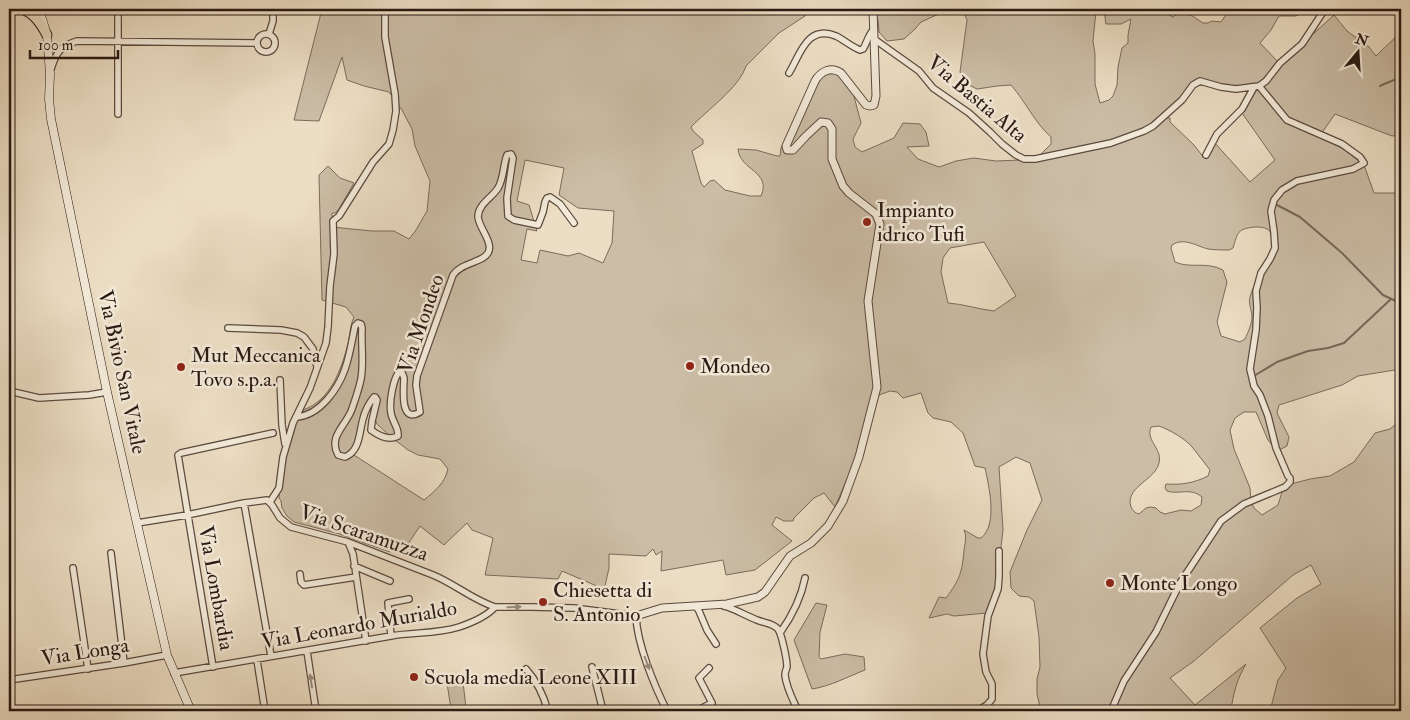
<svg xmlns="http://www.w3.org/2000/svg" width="1410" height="720" viewBox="0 0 1410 720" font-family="'IM FELL Double Pica',serif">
	<rect width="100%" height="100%" fill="#ecdec4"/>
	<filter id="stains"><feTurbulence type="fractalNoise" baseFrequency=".004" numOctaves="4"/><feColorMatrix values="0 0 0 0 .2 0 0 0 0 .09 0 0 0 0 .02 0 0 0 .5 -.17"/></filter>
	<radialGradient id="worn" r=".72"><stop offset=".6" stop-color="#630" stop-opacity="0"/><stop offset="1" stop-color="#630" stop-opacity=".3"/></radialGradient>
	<!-- green -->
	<path fill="#cbbda6" stroke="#7a6b5c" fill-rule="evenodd" d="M322 9H805V16L779 33 746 66C739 88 707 110 691 127L693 131 703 140V144L692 151 701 183 704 187 710 181 714 180 725 190 750 196H761C772 171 740 171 738 149L756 150 777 156H780L781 148 812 81 833 67 851 85 861 123 853 139 855 147 862 152 894 138 903 123 920 124 926 132 929 146 907 147 918 159 939 167 956 161 974 158 996 161 1020 160 1029 162 1059 157 1037 158 1051 144V137C1034 122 1026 102 1011 85L997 86 977 89 965 83 960 72 967 20 962 9H1158L1173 17 1178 13 1191 15 1203 23H1208L1212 21 1221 22 1230 9H1308L1296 16H1279L1271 30 1260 43 1280 64 1334 15 1347 31 1369 47 1376 56 1401 32V135L1392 136 1335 114 1319 137 1342 148 1364 165 1374 193H1401V369L1358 376 1342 385 1279 405 1277 413 1289 437 1287 446 1277 451 1268 440 1256 412H1244L1235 418 1230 430 1234 449 1250 488 1251 502 1254 508 1262 515 1278 505 1282 492 1291 484 1310 479 1330 476 1354 462 1375 433 1390 429 1401 420V672L1397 674 1401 679V711H1270L1278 680 1286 668 1260 628 1297 598 1321 584 1311 565 1293 575 1194 661 1170 678 1195 705 1246 664C1237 679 1233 694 1231 711H1041L1037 694V679L1040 667 1039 637 1034 601 1029 597 1019 596 1011 588 1010 572 1027 530 1042 500 1030 463 1016 457 999 467 1003 530 996 589 987 613 954 616 947 614 929 618 939 597 946 598C960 579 962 573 964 550 965 543 967 537 964 530L978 538H981C998 525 989 486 985 468L975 466 963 433 951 422 933 418 928 413 921 393 903 398 897 392 890 391 879 395V392L859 451 835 507 824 493 814 498 794 518 793 521H784L776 517 772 525 792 541 755 570 726 575 723 560 661 571 662 551 656 555 653 549 646 556 609 554V568L605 586 604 588 599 587 562 571 558 579 485 575 493 538 472 530 467 523 444 545 420 526 408 544 390 552 336 533 294 522 287 516 282 508 281 501 279 498 281 473 286 444 302 407 303 410C331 400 341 370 348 344 350 335 350 325 354 317L346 307 322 300 319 175 328 166 340 178 354 183 339 209 335 213H332V227L372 231H394L409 239 416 230 427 211 430 181 415 146 412 129 402 110 389 92 364 86 347 80 342 57 319 121 294 120ZM1096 11H1104L1106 24H1121L1131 19 1128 35V43L1122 48 1118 67 1117 85 1113 96 1109 100 1100 103 1095 84V54L1093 41ZM1200 81 1245 88 1252 92 1242 113 1275 160 1250 182 1214 142 1204 158 1194 145 1170 122V118H1166ZM525 160 564 168 559 195 578 208 614 211 612 243 603 263 579 253 568 256 540 250 537 263 521 260 527 229 537 231 529 205 517 201ZM1255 227C1259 227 1264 227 1267 229 1270 230 1270 232 1271 235 1277 258 1255 277 1250 297 1248 304 1252 310 1252 317 1252 324 1248 332 1245 339L1240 342 1221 336 1217 322 1227 282 1223 270C1206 261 1191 269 1175 262L1171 248 1172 245C1184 237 1196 246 1208 249 1215 250 1222 250 1229 250L1233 248C1238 232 1237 229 1255 227ZM984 242 1016 296 994 311C978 309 963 304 948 303L941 272 943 258 950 248ZM370 408 377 424 391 437 408 450 418 455 440 459 448 469C445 483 435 491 424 500L354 455 359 444 366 412ZM1159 426C1170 430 1186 439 1193 448 1199 455 1204 463 1210 470L1208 476C1194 483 1182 485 1166 484L1165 488 1167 491C1179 495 1190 487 1202 497L1201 505 1191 511 1181 510 1165 514 1160 512 1156 508 1151 507 1146 508 1139 514C1135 513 1133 511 1131 507 1125 488 1152 481 1158 466 1165 449 1145 442 1151 427Z
		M874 9H956H950L921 22 915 29 904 39 887 41 879 32 878 20Z
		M816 603 827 605 820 632 819 657 821 659 845 654 864 657 865 670C847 677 831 686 812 689L794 640Z
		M463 682 466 708 451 709 447 683Z"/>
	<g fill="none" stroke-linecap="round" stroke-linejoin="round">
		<!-- stream -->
		<path stroke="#766759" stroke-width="2" d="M1380 86C1387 82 1394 81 1401 77
			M1277 205 1300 217 1342 253 1383 295 1398 302 1401 301
			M1254 376 1277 362 1308 351 1328 348 1344 343 1391 299"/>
		<!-- minor casing -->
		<g stroke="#5a4a3f" stroke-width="8">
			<path id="minor" d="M257 43a9 9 0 1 1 18 0a9 9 0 1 1-18 0Z
				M269 34 273 21V9
				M874 39 919 71 933 88 969 113 990 132 1002 144 1016 155 1024 159H1035L1111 143 1144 131 1153 126 1182 100 1193 85 1200 81 1221 87 1236 89 1259 86 1266 81 1280 63 1302 44 1325 9
				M51 69C56 53 60 46 77 41L256 43
				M789 73C800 55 807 24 836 36 844 40 852 47 860 50L863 49C867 43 868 35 874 29
				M118 114V9
				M1206 155 1217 134 1242 109 1253 89 1252 87
				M228 328 281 330 297 333 304 337 313 349 317 367
				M280 380 282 425 285 444
				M9 391 39 398 89 395 107 392
				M297 417C320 415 338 389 345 369 350 355 352 340 355 326L358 323 361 324 362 328C361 344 364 363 361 379 359 389 355 400 352 409 346 426 328 436 338 455L345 457C360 451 359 433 363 419 365 411 369 403 374 397H375L377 400 372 421 371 430C379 436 389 441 398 436 399 428 392 421 391 413 389 403 393 376 401 370 402 373 403 375 404 378 404 387 399 425 420 412L416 385 417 376 453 275C462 262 482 263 488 253 494 243 479 228 478 217 478 204 492 198 498 188 504 178 503 165 507 155L511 154 513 158 507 198 508 216 514 220 538 225 543 212 545 202 547 198 550 197 560 204 574 223
				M270 502 279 488 283 457 293 423 310 388 326 343 328 327 330 286 334 254 333 221 339 216 373 162 389 144 393 130 396 111 395 94 385 37V9
				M244 503 271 656
				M137 523 187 515 244 503 267 500 272 505 280 518 291 527 348 542 433 575C455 584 473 600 495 607
				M348 542 353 554 366 641
				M111 553 124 663
				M354 566 390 581
				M73 568 88 669
				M300 574 301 582 304 585 356 577
				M696 606 699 611 707 630 716 644
				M724 606 728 607C738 611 747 616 757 620 764 623 773 623 778 629 782 635 787 660 787 667 786 670 785 672 785 675 786 687 793 700 798 711
				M780 633C792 616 801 599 805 578
				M391 636 388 603 409 599
				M307 651 316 711
				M257 660 265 711
				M213 667 178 455 181 453 273 433
				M592 667 603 711
				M526 669C536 680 544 697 548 711
				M174 673C247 661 319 648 391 636 414 632 437 634 459 627 471 623 486 617 495 607H531L574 608 636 616C637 644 654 685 667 711
				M9 680 124 663 167 655
				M696 711 712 703 699 678 709 668
				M977 711 987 705 992 699V684L986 672 983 654 988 616 998 589 999 577V551
				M1111 711 1124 681 1156 632 1180 583 1221 521 1244 504 1285 487 1290 482V478L1288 476 1276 448 1268 416 1260 395 1254 386 1250 369 1256 330 1257 308 1256 291 1261 273 1270 259 1275 248 1274 232 1271 211 1274 200 1282 190 1297 181 1353 169 1364 163 1360 157 1342 144 1287 120 1259 86"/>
		</g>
		<!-- tertiary casing -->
		<g stroke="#5a4a3f" stroke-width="9">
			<path id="tertiary" d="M636 616 662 608 727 604 758 597 765 592 790 556 811 543 828 526 843 501 859 457 877 387 868 301 880 224 876 214 849 193 843 186 832 159V129L828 123 821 122 806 136 793 150H787L786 146 815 81C821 71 831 66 841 73L866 105 870 106 874 105 876 96 873 9"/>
		</g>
		<!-- secondary casing -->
		<g stroke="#291913" stroke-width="9">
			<path id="secondary" d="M39 9 47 35 50 74 49 99 51 119 107 392 167 655 191 711"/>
		</g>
		<!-- primary casing -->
		<g stroke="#291913" stroke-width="11">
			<path id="primary" d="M22 9C34 13 41 24 47 35"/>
		</g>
		<!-- minor -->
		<use href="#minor" stroke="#f3ead9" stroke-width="5.5"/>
		<!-- tertiary -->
		<use href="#tertiary" stroke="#f3ead9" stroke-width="7"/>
		<!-- secondary -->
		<use href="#secondary" stroke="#f3ead9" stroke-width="8"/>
		<!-- primary -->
		<use href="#primary" stroke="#ecdec4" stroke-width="9"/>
	</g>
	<!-- one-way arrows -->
	<defs><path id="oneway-solid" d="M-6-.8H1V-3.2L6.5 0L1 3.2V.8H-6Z" transform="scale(1.25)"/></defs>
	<g fill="#988c80">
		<use href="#oneway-solid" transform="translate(514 607) rotate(-2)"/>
		<use href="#oneway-solid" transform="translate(647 663) rotate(69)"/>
		<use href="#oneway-solid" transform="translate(311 681) rotate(-99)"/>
	</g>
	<!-- markers -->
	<g fill="#8f2418" stroke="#f3ead9" stroke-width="2">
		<circle cx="867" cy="222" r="5"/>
		<circle cx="690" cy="366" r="5"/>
		<circle cx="181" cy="367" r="5"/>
		<circle cx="1110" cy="583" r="5"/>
		<circle cx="543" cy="602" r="5"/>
		<circle cx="414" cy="677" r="5"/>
	</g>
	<g text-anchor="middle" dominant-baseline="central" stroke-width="5" stroke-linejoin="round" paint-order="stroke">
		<!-- street labels -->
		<g font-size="21" fill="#291913" stroke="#f3ead9">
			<text transform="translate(977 99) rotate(40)">Via Bastia Alta</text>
			<text transform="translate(421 324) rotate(-71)">Via Mondeo</text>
			<text transform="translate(122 372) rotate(78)">Via Bivio San Vitale</text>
			<text transform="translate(364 533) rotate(19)">Via Scaramuzza</text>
			<text transform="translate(216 588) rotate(80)">Via Lombardia</text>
			<text transform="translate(359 625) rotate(-10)">Via Leonardo Murialdo</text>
			<text transform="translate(85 652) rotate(-9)">Via Longa</text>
		</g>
		<!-- poi labels -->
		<g font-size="21" fill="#291913" stroke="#f3ead9" text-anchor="start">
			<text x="877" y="210">Impianto<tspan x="877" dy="24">idrico Tufi</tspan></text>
			<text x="191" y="355">Mut Meccanica<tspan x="191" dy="24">Tovo s.p.a.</tspan></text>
			<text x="700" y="366">Mondeo</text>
			<text x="1120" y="583">Monte Longo</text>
			<text x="553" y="590">Chiesetta di<tspan x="553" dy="24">S. Antonio</tspan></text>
			<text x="424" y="677">Scuola media Leone XIII</text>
		</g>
	</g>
	<!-- margin -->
	<rect width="1410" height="720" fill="none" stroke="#ecdec4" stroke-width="30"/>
	<rect x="10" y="10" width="1390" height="700" fill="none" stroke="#291913" stroke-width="2.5"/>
	<rect x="15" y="15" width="1380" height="690" fill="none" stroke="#291913"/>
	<!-- north arrow -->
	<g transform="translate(1358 52) rotate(18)" stroke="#f3ead9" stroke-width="4" paint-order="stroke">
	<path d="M0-4L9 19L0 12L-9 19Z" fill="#291913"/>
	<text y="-8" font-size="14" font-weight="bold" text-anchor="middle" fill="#291913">N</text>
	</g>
	<!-- scale -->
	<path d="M30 50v8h88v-8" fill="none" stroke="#291913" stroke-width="2.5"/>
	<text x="38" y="50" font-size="15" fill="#291913" stroke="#f3ead9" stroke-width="4" paint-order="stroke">100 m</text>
	<rect width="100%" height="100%" filter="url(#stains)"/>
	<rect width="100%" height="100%" fill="url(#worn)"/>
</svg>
